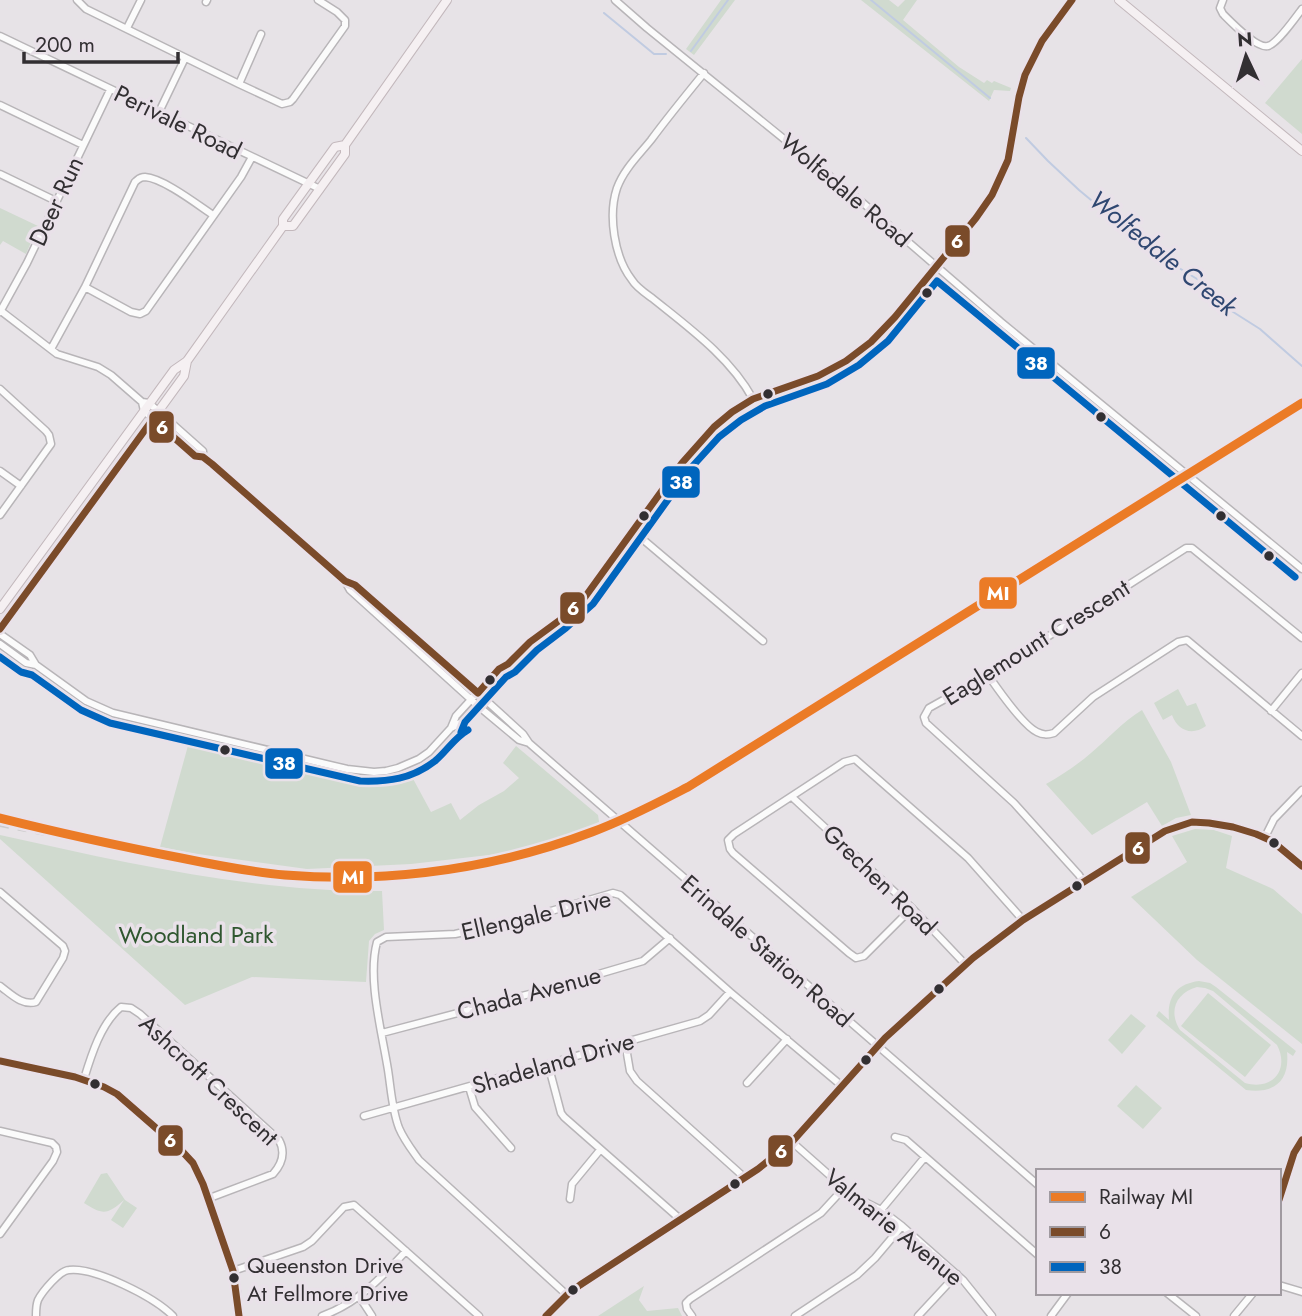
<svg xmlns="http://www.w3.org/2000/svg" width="1302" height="1316" viewBox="0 0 1302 1316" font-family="Jost,sans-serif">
	<rect width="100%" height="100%" fill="#e7e3e7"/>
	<!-- green -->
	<path fill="#d0dacf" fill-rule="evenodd" d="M721 0H735L694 55 686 49Z
		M861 0H889L898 7 905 0H917L903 20 959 67 984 83 987 80 992 83 994 81 1011 88 1010 91 994 90 989 101Z
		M1302 59V134L1265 103Z
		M0 208 38 226 26 254 3 241 0 245Z
		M1178 689 1187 706 1196 703 1206 726C1192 736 1178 731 1172 715L1163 720 1154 703Z
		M1142 710 1171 762 1191 815 1176 818 1162 826 1147 802 1092 835 1046 784C1062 775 1077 765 1091 753 1109 738 1122 722 1142 710Z
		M189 742 367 785 386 784 411 775 431 812 451 803 460 820 479 805 504 791 519 778 503 763 516 746 598 815 600 828 506 853 411 864 307 869 198 854 160 847Z
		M1195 829 1214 830 1232 836 1226 868 1273 889 1302 914V1044L1197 960 1131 897 1187 862 1172 836Z
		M0 835C126 863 253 892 382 891L384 930 375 934 369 941 366 982 252 977 185 1005 0 839Z
		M1199 981 1210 983 1216 987 1296 1051 1293 1056 1287 1052C1290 1081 1274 1094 1246 1090L1156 1016 1159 1011 1169 1020C1167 997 1176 984 1199 981ZM1197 987 1205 988 1213 991 1277 1045C1290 1070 1272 1091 1245 1083L1180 1030C1168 1011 1176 993 1197 987Z
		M1208 993 1271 1045 1245 1077 1181 1026Z
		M1131 1014 1146 1026 1122 1054 1108 1040Z
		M1136 1085 1162 1108 1143 1129 1117 1106Z
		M107 1173 125 1200 137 1208 123 1228 111 1220 124 1200C107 1215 103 1215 84 1203L101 1174Z
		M644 1286 639 1300 647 1311 678 1308 682 1316H598Z"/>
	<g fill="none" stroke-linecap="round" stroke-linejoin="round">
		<!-- stream -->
		<path stroke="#c0cbe1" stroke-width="2" d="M871 0 990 98
			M604 13 654 54H666
			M691 51 728 0
			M1026 138 1048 161 1079 190 1156 254 1202 282 1228 304 1230 310 1260 329 1302 366"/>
		<!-- minor casing -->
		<g stroke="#b8b5b8" stroke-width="9">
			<path id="minor" d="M77 0 86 9 239 84 282 104 290 102 293 99 345 26V20L337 12 318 0
				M615 0 647 28 863 203 1001 322 1302 569
				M1223 0 1220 8 1223 14C1231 22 1257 49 1268 46 1277 44 1296 17 1302 9
				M206 2 207 0
				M127 28 141 0
				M0 36 320 189
				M704 73C686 95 668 117 651 140 639 155 624 169 617 188 608 215 614 257 632 280 636 287 645 293 652 298 688 327 730 357 753 399
				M239 84 261 34
				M0 105 83 145
				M159 112 185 58
				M0 174 56 201
				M85 287 131 312 140 314 146 311 241 177 252 157
				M1 311 57 354 98 367 111 375 142 402 149 403 203 451V457
				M0 312 27 263 110 90
				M51 349 85 287 135 182C139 179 139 177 145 177 163 178 198 205 213 215
				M0 389 46 431 49 435 51 444 0 515
				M142 402 144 411 195 456 203 457 212 464 345 581 355 585 434 653 523 734 529 743 1038 1185
				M0 471 21 486
				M633 531 763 641
				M345 581 350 590 477 705 519 740 529 743
				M0 634 30 655 36 665
				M0 644 26 663 36 665 86 701 113 713 347 769 374 772 386 771 398 768 419 759 429 752 451 728 462 722 489 694 505 675 508 664
				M988 675C997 688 1024 726 1037 732 1043 735 1047 735 1054 733L1093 697 1178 642 1187 640 1302 736
				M1271 711 1302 673
				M451 728 456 716 499 669 508 664 530 642 560 620 585 597 682 463C702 437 724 415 753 399 770 390 790 386 808 380 835 370 859 355 879 334 901 312 920 285 940 260 963 232 991 205 1004 170 1015 143 1014 114 1021 87 1030 54 1052 27 1072 0
				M792 797 912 908 965 964
				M1265 837 1274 819 1302 790
				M1084 883 1079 875 1014 803 926 723 924 717 929 708 988 675 1186 548H1192L1302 638
				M0 892 63 946 65 951 63 958 36 1002C22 1006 11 994 0 986
				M912 908 864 956 856 958 849 953 733 853 730 849 728 840 734 834 844 762 855 759 968 858 1023 920
				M382 1033 541 991 643 961 670 938
				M625 1042 630 1071 637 1081 744 1177
				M0 1061C39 1070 82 1074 117 1094L180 1149 193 1163 203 1184 233 1271 237 1292 239 1316
				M548 1064 561 1113 564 1117 680 1219
				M84 1079C91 1056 101 1023 121 1007L131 1008 140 1014 279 1140C286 1153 282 1164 273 1174L207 1199
				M747 1083 787 1039
				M469 1087 475 1107 511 1148
				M364 1116 700 1021 709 1015 730 992
				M0 1131 52 1143 56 1147 57 1152 53 1161 0 1234
				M895 1137 906 1140 1038 1255
				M792 1142 844 1188 863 1201 881 1210 902 1226 963 1280 992 1316
				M570 1199 572 1184 600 1150
				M1279 1201 1294 1153 1302 1140
				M881 1210 925 1157
				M233 1271 303 1247 312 1241 344 1207 354 1205 479 1316
				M1279 1285 1302 1292
				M1167 1293 1196 1316
				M567 1295 419 1160C412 1150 404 1140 399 1128 392 1110 391 1089 388 1070 382 1032 367 979 377 942L386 937 455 934 520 920 613 893 620 895 730 992 842 1086
				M359 1296 372 1316
				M36 1316C36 1311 36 1305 38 1300 42 1292 60 1270 69 1270 95 1267 154 1297 173 1316
				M322 1316C358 1303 381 1278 406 1251
				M546 1316 567 1295 580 1285 758 1169 792 1142 885 1038 973 958 1023 920 1165 831C1174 828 1182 824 1192 822 1207 820 1259 832 1272 841 1283 848 1292 858 1302 866
				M692 1316 687 1309 686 1303 690 1299 821 1213 844 1188
				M795 1316 857 1275 875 1258 902 1226
				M918 1316 957 1274
				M1051 1316 1068 1293
				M1234 1316 1253 1293"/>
		</g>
		<!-- major casing -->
		<g stroke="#c3b8bc" stroke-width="10">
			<path id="major" d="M1119 0 1302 151
				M283 226H293L345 154V145L447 0
				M0 609 174 370 187 361 283 226V219L335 147 345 145
				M0 629 184 376 187 361"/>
		</g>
		<!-- minor -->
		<use href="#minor" stroke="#fbfbfb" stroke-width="6"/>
		<!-- major -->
		<use href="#major" stroke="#f5f0f2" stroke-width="8"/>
		<!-- rail -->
		<path stroke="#cccbcc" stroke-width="2" stroke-dasharray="9 9" stroke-linecap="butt" d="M0 826 229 872C391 898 547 872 689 790L1302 407"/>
		<!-- bus-1 casing -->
		<g stroke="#e9e1e9" stroke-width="12">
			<path id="bus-1" d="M0 629 153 419 195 456 203 457 212 464 345 581 355 585 478 693 499 669 508 664 530 642 560 620 585 597 682 463 714 427 732 412 753 399 818 376 846 361 871 342 895 317 976 218 992 195 1008 160 1019 97 1025 75 1042 41 1072 0
				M0 1061 75 1077 104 1087 117 1094 180 1149 193 1163 203 1184 233 1271 239 1316
				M1279 1200 1294 1153 1302 1140
				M546 1316 567 1295 580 1285 758 1169 792 1142 885 1038 973 958 1023 920 1165 831 1192 822 1209 823 1233 827 1256 834 1272 841 1302 866"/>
		</g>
		<!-- bus-2 casing -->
		<g stroke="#e9e1e9" stroke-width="12">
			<path id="bus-2" d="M0 657 21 672 32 675 81 710 110 723 360 781C388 782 412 779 435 761 447 751 454 738 468 730
				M461 732 465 722 506 677 515 672 537 650 566 628 593 604 690 469 719 437 741 420 765 406 827 384 859 365 888 341 937 281 1295 577"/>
		</g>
		<!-- bus-1 -->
		<use href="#bus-1" stroke="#7a4b2a" stroke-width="7"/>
		<!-- bus-2 -->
		<use href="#bus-2" stroke="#0065bd" stroke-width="7"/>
		<!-- rail-1 casing -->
		<g stroke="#e9e1e9" stroke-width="14">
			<path id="rail-1" d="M0 818C60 833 120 846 181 858 215 865 250 872 285 875 390 883 494 869 592 832 625 820 657 803 688 787L1302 403"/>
		</g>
		<!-- rail-1 -->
		<use href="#rail-1" stroke="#eb7b26" stroke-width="9"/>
	</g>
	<!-- markers -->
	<g fill="#322f32" stroke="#e9e1e9" stroke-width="2.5">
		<circle cx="927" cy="293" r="6"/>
		<circle cx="768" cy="394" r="6"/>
		<circle cx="1101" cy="417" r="6"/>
		<circle cx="644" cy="516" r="6"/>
		<circle cx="1221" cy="516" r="6"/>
		<circle cx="1269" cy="556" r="6"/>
		<circle cx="490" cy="680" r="6"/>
		<circle cx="225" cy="750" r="6"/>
		<circle cx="1274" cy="843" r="6"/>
		<circle cx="1077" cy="886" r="6"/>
		<circle cx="939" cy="989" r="6"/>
		<circle cx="866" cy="1060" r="6"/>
		<circle cx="95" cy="1084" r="6"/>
		<circle cx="735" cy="1184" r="6"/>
		<circle cx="234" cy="1278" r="6"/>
		<circle cx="573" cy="1290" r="6"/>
	</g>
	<g text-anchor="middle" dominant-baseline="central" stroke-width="7" stroke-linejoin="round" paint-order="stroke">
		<!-- bus labels -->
		<g font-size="22" fill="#322f32" stroke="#e9e1e9" text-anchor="start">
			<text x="247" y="1265">Queenston Drive<tspan x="247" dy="28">At Fellmore Drive</tspan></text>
		</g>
		<!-- street labels -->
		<g font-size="24" fill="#322f32" stroke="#e9e1e9">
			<text transform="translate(178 122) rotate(26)">Perivale Road</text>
			<text transform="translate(846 190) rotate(40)">Wolfedale Road</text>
			<text transform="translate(56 201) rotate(-65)">Deer Run</text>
			<text transform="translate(1036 642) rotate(-32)">Eaglemount Crescent</text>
			<text transform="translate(880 880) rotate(44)">Grechen Road</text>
			<text transform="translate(536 915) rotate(-13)">Ellengale Drive</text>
			<text transform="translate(767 951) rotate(41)">Erindale Station Road</text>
			<text transform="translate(529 993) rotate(-15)">Chada Avenue</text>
			<text transform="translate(553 1063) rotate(-16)">Shadeland Drive</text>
			<text transform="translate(209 1080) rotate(43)">Ashcroft Crescent</text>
			<text transform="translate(894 1227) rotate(39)">Valmarie Avenue</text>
		</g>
		<!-- park labels -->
		<g font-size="24" fill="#2f562f" stroke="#e9e1e9">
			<text x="196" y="934">Woodland Park</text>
		</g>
		<!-- water labels -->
		<g font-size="26" font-style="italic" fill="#2f4771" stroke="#e9e1e9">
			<text transform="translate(1163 253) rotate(39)">Wolfedale Creek</text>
		</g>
	</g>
	<g stroke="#e9e1e9" stroke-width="2.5">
		<rect x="944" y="224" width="27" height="34" rx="7" fill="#7a4b2a"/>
		<rect x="1016" y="346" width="40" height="34" rx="7" fill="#0065bd"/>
		<rect x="148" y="410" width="27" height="34" rx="7" fill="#7a4b2a"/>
		<rect x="661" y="465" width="40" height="34" rx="7" fill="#0065bd"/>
		<rect x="978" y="576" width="40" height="34" rx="7" fill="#eb7b26"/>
		<rect x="559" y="591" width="27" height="34" rx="7" fill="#7a4b2a"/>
		<rect x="264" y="747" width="40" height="33" rx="7" fill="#0065bd"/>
		<rect x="1124" y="831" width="27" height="34" rx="7" fill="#7a4b2a"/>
		<rect x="332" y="860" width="41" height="34" rx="7" fill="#eb7b26"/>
		<rect x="157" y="1124" width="27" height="33" rx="7" fill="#7a4b2a"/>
		<rect x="767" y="1134" width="27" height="34" rx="7" fill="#7a4b2a"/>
	</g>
	<g font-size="19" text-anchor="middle" font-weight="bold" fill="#fff">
		<text x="957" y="248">6</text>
		<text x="1036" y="370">38</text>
		<text x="162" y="434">6</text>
		<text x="681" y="489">38</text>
		<text x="998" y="600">MI</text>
		<text x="573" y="615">6</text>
		<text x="284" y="770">38</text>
		<text x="1138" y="855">6</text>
		<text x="353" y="884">MI</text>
		<text x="170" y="1147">6</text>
		<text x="781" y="1158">6</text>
	</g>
	<!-- legend -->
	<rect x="1036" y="1169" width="245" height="126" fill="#e9e1e9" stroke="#a09aa0" stroke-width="2"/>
	<rect x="1050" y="1192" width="35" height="10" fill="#eb7b26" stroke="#a09aa0" stroke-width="2"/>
	<text x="1099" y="1204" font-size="21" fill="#322f32">Railway MI</text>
	<rect x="1050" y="1227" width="35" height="10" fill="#7a4b2a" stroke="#a09aa0" stroke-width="2"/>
	<text x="1099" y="1239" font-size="21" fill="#322f32">6</text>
	<rect x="1050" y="1262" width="35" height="10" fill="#0065bd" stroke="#a09aa0" stroke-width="2"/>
	<text x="1099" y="1274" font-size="21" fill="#322f32">38</text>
	<!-- north arrow -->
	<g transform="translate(1246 56) rotate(356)" stroke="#e9e1e9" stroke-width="5" paint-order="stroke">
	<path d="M0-5L12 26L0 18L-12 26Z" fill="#322f32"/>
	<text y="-10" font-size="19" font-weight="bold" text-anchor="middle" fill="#322f32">N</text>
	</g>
	<!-- scale -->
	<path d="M24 52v10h154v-10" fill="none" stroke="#322f32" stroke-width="3.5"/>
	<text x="35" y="52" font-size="21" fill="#322f32" stroke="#e9e1e9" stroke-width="5" paint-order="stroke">200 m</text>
</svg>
